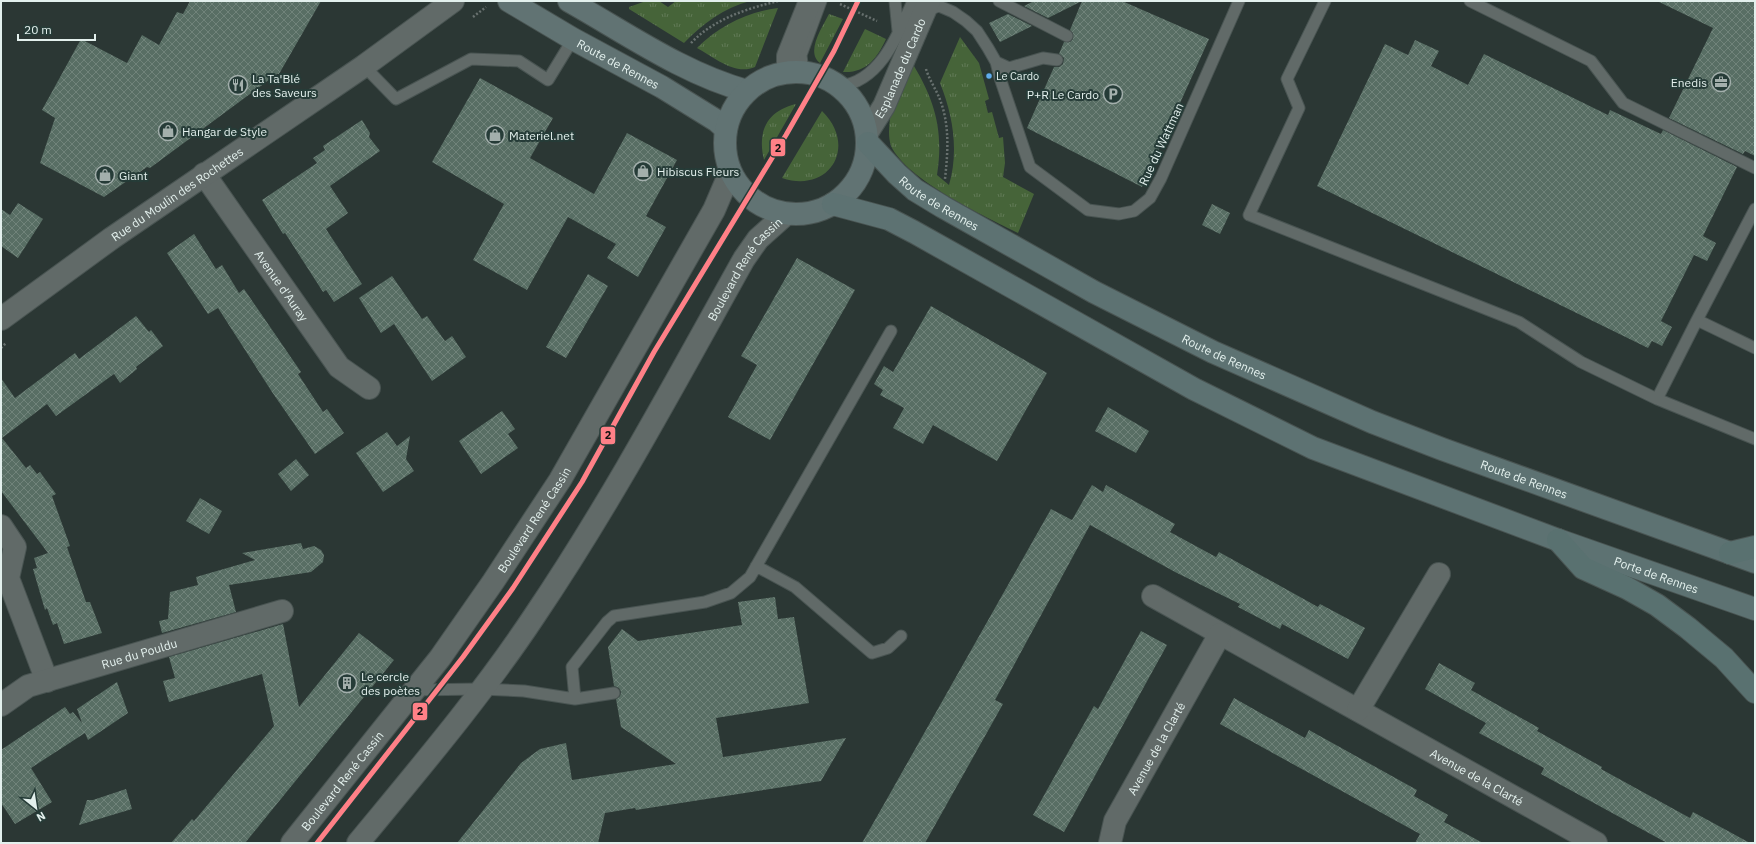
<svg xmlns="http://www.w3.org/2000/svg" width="1756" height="844" viewBox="0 0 1756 844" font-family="'IBM Plex Sans',sans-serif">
	<defs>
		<pattern id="grass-tufts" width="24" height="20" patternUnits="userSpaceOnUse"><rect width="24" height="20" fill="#466439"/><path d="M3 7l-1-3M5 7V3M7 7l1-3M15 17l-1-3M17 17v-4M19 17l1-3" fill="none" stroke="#617a56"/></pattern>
		<pattern id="building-cross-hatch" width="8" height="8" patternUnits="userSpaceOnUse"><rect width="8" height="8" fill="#586e64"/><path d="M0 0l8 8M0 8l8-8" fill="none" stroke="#70837a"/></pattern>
	</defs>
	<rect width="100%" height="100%" fill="#2b3734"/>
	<!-- grass -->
	<path fill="url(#grass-tufts)" d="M646 1H659L668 7 676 1H750C724 8 702 24 684 43L629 9V7Z
		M778 8 755 67C735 76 714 57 697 48 719 26 747 12 778 8Z
		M829 14 843 19 820 63C805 52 823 26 829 14Z
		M865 29 886 39C877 58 867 73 843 72Z
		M960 37 979 63 989 99 985 101 988 113 992 112 999 138 1003 137 1005 163 1003 177 1034 194 1018 233C984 216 907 180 891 146 888 137 889 127 890 118L911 61C935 100 944 130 937 175L949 185C959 151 953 115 940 83Z
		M796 104 764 160C757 131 767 111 796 104Z
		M822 111C858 146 830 194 782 178Z"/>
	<!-- building -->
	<path fill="url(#building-cross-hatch)" d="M190 1H321L279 74H277L150 168 147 167 104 197 40 163 55 118 42 110 81 39 127 63 142 35 159 45 177 12 183 14Z
		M1034 1H1122L1209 39 1142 187 1027 128 1054 67H1059L1063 64 1064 58 1059 54 1064 42H1070L1073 39V33L1070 30 1082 1 1048 18 1024 6Z
		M1657 1H1755V156L1745 151 1743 154 1669 118 1713 28Z
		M1008 14 1032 26 1000 42 989 23Z
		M1415 40 1439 51 1431 66 1468 85 1484 54 1608 115 1610 110 1661 134 1663 130 1737 167 1703 236 1716 243 1707 261 1694 255 1661 321 1672 327 1662 346 1652 341 1648 348 1317 186 1385 44 1408 55Z
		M480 78 553 118 530 158 594 194 627 133 677 160 646 216 666 227 638 277 607 258 616 244 568 217 527 290 473 260 504 204 432 162Z
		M362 120 370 133 369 137 380 151 330 186 348 213 326 229 362 284 334 302 326 290 323 292 285 233 283 234 262 200 317 163 313 158 325 150 323 146Z
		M18 203 43 219 18 258 1 246V209L10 215Z
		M1212 204 1230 213 1220 234 1202 225Z
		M194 234 216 269 222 265 239 293 244 289 301 372 298 374 323 412 327 409 344 433 315 454 272 392 218 308 208 314 167 253Z
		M797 258 855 290 770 440 728 417 757 365 741 356Z
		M588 274 608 286 566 358 546 347Z
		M392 276 422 319 427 316 445 341 452 336 466 357 432 381 394 324 381 333 359 298Z
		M931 306 1047 373 997 461 933 425 923 444 893 428 904 408 880 395 883 390 874 384 884 366 893 372Z
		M136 316 149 332 151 330 163 346 136 367 137 369 120 383 114 374 56 416 47 404 2 438 26 468 30 465 37 474 40 472 56 494 52 496 70 546 67 547 86 602H90L102 633 64 644 57 623 53 625 47 608 45 610 33 569 37 568 34 558 48 553 1 491V378L15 398 75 353 79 359Z
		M1108 407 1149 431 1136 453 1095 431Z
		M502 411 515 429 508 434 518 448 481 474 459 441Z
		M387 432 397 446 410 436 406 459 414 471 383 492 356 453Z
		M296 459 309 475 291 491 278 474Z
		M1092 485 1103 492 1106 485 1175 524 1170 532 1216 557 1219 552 1318 607 1320 604 1365 628 1348 659 1282 624 1280 629 1238 607 1240 604 1175 572 1090 525 995 700 1003 704 925 843H862L1051 509 1072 520Z
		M200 498 222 511 209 534 186 521Z
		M301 543 303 549 314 546 321 550 324 555 323 562 311 572 229 585 236 612 162 633 159 621 168 619 170 592 198 585 196 577 255 560 242 553Z
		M775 597 778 619 794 617 809 703 716 718 723 757 846 738 821 781 636 810 635 808 605 813 598 843H457L521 763 540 749 566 743 572 780 676 764 621 727 616 699 620 696 621 692 619 688 614 686 608 647 622 629 638 641 742 625 738 602Z
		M283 624 299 707 359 633 394 660 245 843H171L192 819 194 821 274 726 262 674 169 702 163 681 175 678 169 657Z
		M1141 631 1167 645 1064 832 1033 815 1094 706 1098 709Z
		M1439 663 1475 683 1471 690 1539 728 1537 731 1602 767 1601 769 1690 818 1693 812 1750 843H1667L1541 774 1544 768 1479 733 1486 723 1425 689Z
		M117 682 128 713 88 740 85 733 31 768 52 802 15 824 1 803V750L65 707 70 714 73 712 82 723 77 709Z
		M1234 698 1305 738 1309 730 1417 790 1414 796 1448 815 1444 822 1483 843H1415L1420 834 1220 724Z
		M126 789 132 809 79 825 87 800H93Z"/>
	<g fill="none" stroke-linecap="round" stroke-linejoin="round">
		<!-- service casing -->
		<g stroke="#495452" stroke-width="13">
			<path id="service" d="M895 1 898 31
				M999 1 1067 36
				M1325 1 1287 79 1299 108 1249 215 1519 322 1581 362 1657 399
				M1470 1 1591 61 1623 103 1755 168
				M925 11 939 6 953 12 966 21 977 31 988 48 996 62 1000 78 1030 167 1088 210 1119 214 1134 211 1150 198 1161 178 1239 1
				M996 62 1009 68 1043 58 1057 60
				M364 66 396 99 471 59 519 61 548 80 573 39
				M803 72 801 55 821 1
				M840 86C881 81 898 34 913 1
				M1755 209 1697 320 1755 348
				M1697 320 1657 399 1755 439
				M756 566 795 587 872 653 888 648 901 636
				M414 690 480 689 524 691 575 699 614 693
				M575 699 572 667 607 622 614 616 705 602 731 593 750 577 891 331"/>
		</g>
		<!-- minor casing -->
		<g stroke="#495452" stroke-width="24">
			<g id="minor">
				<path d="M788 72V56L810 1"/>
				<path id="s1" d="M867 133 884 106 929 1"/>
				<path id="s2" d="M204 174 339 367 369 388"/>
				<path id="s3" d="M1 319 112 238 364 66 453 1"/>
				<path d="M1 526 15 547 8 578 47 681"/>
				<path id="s4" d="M1153 596 1596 843"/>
				<path id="s5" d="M1 705 28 686 282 611"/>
				<path d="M1358 710 1439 574"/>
				<path id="s6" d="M1110 843 1115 821 1220 634"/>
			</g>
		</g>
		<!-- secondary casing -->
		<g stroke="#495452" stroke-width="24">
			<g id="secondary">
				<path id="s7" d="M292 843 440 658 493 582 560 480 714 210 726 182 729 168"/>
				<path id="s8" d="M358 843C419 769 482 695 535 615 612 501 677 379 744 259L758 239 786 214"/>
			</g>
		</g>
		<!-- primary casing -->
		<g stroke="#495452" stroke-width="24">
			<g id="primary">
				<path id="s9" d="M509 1 573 39 662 87 717 121 726 129"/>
				<path d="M569 1C626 33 684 74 747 91"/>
				<circle cx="796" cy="143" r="71"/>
			</g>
		</g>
		<!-- trunk casing -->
		<g stroke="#495452" stroke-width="24">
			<g id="trunk">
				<path id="s10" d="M868 143 897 174 915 190 943 207 1094 292 1213 352 1372 422 1442 449 1755 562"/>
				<path id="s11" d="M833 204 889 219 914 232 1194 389 1313 448 1558 540 1755 609"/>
			</g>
		</g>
		<!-- motorway casing -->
		<g stroke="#495452" stroke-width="24">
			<path id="motorway" d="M1558 540 1583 568 1627 588 1657 605 1688 628 1724 658 1755 692
				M1730 553 1755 547"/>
		</g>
		<!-- path -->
		<path stroke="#68716f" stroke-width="2.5" stroke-dasharray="2 2" stroke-linecap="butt" d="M840 4 877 21
			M473 17 486 7
			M691 43C714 19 746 9 778 1
			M926 69C929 79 935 88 939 97 950 124 948 151 945 179
			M1 348 6 343"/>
		<!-- service -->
		<use href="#service" stroke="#616a68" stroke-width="11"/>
		<!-- minor -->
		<use href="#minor" stroke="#616a68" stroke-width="22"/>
		<!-- secondary -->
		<use href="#secondary" stroke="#616a68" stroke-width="22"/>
		<!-- primary -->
		<use href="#primary" stroke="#617373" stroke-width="22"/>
		<!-- trunk -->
		<use href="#trunk" stroke="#5d7272" stroke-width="22"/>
		<!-- motorway -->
		<use href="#motorway" stroke="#597170" stroke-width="22"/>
		<!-- tram-1 casing -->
		<g stroke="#263c38" stroke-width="8">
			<path id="tram-1" d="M317 843 463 657 513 588 582 482 654 352 786 135 834 51 858 1"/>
		</g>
		<!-- tram-1 -->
		<use href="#tram-1" stroke="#ff8087" stroke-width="5"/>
	</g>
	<!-- icons -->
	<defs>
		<g id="office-ring" transform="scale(1)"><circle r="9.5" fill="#263c38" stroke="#a3afac" stroke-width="1.5"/><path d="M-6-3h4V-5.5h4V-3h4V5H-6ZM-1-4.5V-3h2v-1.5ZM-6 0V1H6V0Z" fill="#a3afac"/></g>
		<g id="restaurant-ring" transform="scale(1)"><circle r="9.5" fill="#263c38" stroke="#a3afac" stroke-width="1.5"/><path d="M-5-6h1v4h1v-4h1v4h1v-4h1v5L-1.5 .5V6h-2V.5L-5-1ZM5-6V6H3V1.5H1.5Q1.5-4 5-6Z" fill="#a3afac"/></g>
		<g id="parking-ring" transform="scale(1)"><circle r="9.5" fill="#263c38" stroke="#a3afac" stroke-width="1.5"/><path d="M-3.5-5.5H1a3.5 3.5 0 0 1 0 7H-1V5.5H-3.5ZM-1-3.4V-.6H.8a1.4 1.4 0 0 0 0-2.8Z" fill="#a3afac"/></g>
		<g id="shop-ring" transform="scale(1)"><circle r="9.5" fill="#263c38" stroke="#a3afac" stroke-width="1.5"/><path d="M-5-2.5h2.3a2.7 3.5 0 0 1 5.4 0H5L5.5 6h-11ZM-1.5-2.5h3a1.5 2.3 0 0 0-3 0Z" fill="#a3afac"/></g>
		<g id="building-ring" transform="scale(1)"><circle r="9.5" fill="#263c38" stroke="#a3afac" stroke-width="1.5"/><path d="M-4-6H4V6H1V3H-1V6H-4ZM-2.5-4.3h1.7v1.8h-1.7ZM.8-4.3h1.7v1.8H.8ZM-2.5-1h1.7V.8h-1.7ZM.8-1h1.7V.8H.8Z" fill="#a3afac"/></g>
	</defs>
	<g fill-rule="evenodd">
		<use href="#office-ring" x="1721" y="82"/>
		<use href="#restaurant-ring" x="238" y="85"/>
		<use href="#parking-ring" x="1113" y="94"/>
		<use href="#shop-ring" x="168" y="131"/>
		<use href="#shop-ring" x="495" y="135"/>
		<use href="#shop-ring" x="643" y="171"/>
		<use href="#shop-ring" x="105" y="175"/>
		<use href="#building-ring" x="347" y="683"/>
	</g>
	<!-- markers -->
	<circle fill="#60acee" stroke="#263c38" stroke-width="1.5" cx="989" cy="76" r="3.5"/>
	<g text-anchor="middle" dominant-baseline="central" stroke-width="4" stroke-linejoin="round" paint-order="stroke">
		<!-- bus labels -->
		<g font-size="11" fill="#e3f0ed" stroke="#263c38" text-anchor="start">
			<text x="996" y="76">Le Cardo</text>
		</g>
		<!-- street labels -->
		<g font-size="12" fill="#e3f0ed" stroke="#263c38">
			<text stroke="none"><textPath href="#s9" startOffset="126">Route de Rennes</textPath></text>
			<text stroke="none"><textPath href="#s1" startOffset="73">Esplanade du Cardo</textPath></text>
			<text transform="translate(1161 144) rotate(-65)">Rue du Wattman</text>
			<text stroke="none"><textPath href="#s3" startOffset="216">Rue du Moulin des Rochettes</textPath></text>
			<text stroke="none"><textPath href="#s10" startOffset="94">Route de Rennes</textPath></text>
			<text stroke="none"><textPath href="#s8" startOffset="694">Boulevard René Cassin</textPath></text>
			<text stroke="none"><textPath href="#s2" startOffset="136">Avenue d'Auray</textPath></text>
			<text stroke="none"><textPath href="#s10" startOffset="418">Route de Rennes</textPath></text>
			<text stroke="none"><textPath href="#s10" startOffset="742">Route de Rennes</textPath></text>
			<text stroke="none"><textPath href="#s7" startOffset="404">Boulevard René Cassin</textPath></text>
			<text stroke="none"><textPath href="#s11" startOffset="906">Porte de Rennes</textPath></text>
			<text stroke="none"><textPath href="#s5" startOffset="149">Rue du Pouldu</textPath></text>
			<text stroke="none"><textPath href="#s6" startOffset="106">Avenue de la Clarté</textPath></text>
			<text stroke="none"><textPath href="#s4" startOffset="371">Avenue de la Clarté</textPath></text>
			<text stroke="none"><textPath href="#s7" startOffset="80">Boulevard René Cassin</textPath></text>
		</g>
		<!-- poi labels -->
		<g font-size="12" fill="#e3f0ed" stroke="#263c38" text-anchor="start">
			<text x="252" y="78">La Ta'Blé<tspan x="252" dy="14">des Saveurs</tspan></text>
			<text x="1707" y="82" text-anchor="end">Enedis</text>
			<text x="1099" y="94" text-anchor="end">P+R Le Cardo</text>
			<text x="182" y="131">Hangar de Style</text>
			<text x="509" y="135">Materiel.net</text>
			<text x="657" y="171">Hibiscus Fleurs</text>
			<text x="119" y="175">Giant</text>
			<text x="361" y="676">Le cercle<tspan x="361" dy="14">des poètes</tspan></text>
		</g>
	</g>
	<g stroke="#263c38" stroke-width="1.5">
		<rect x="770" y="138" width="16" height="19" rx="4" fill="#ff8087"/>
		<rect x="600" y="426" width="16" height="19" rx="4" fill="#ff8087"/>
		<rect x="412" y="702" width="16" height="19" rx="4" fill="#ff8087"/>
	</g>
	<g font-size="11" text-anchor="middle" font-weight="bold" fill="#111">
		<text x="778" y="152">2</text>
		<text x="608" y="439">2</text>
		<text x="420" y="715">2</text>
	</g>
	<!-- border -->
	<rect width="1756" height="844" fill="none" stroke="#e3f0ed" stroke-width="4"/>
	<!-- north arrow -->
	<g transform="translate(36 808) rotate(150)" stroke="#263c38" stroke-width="3" paint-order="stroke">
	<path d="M0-3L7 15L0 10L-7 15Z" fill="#e3f0ed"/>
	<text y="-6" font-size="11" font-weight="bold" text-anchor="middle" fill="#e3f0ed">N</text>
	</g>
	<!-- scale -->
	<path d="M18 34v6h77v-6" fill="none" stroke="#e3f0ed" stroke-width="2"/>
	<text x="24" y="34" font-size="12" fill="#e3f0ed" stroke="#263c38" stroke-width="3" paint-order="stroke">20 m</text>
</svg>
